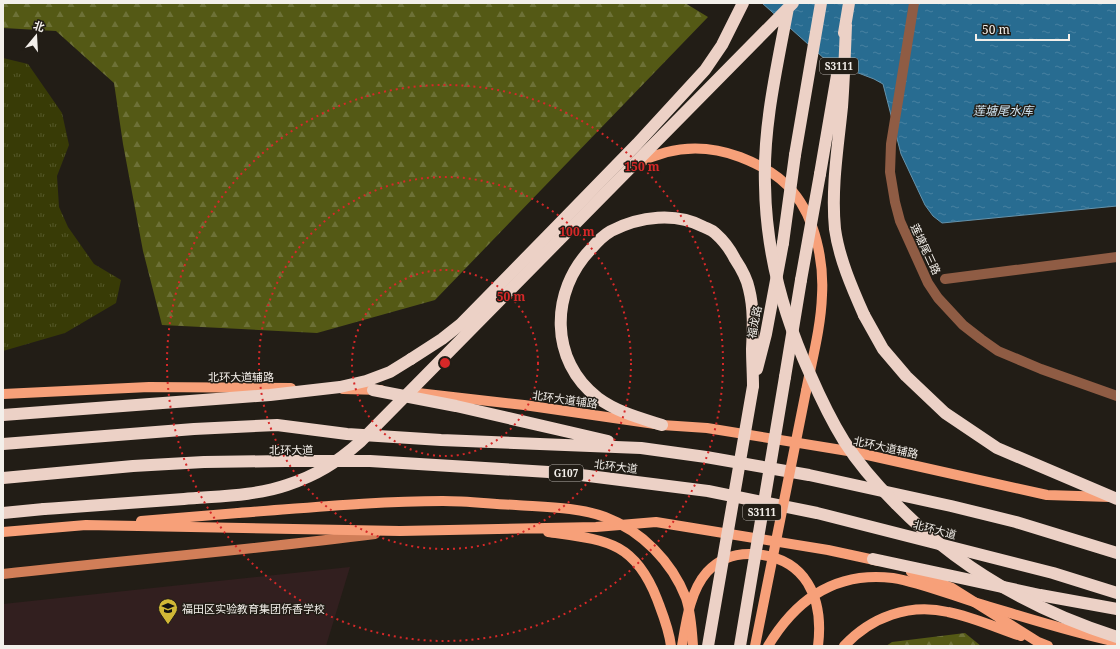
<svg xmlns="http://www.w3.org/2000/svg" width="1120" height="649" viewBox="0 0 1120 649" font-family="'Noto Serif','Noto Sans SC',serif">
	<defs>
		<pattern id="grass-tufts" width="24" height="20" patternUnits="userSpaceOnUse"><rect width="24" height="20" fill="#383b06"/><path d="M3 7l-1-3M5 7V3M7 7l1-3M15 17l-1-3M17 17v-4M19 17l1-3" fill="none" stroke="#55582a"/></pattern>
		<pattern id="forest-firs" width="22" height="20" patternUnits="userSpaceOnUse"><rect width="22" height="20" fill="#545915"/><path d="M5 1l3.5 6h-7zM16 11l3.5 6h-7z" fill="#6d7137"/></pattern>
		<pattern id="water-ripples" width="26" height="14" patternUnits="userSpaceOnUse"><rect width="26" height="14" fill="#286c91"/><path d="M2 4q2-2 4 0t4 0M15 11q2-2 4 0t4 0" fill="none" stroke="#4881a1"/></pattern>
	</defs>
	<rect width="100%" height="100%" fill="#221d16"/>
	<!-- education -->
	<path fill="#321f1f" d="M350 567 326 646H3V604Z"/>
	<!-- grass -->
	<path fill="url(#grass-tufts)" d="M3 58 28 64 62 113 69 145 57 176 59 207 68 227 94 264 121 280 116 303 65 333 3 351Z"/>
	<!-- forest -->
	<path fill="url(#forest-firs)" d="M3 3H685L708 17 435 300 317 333 162 325 143 251 123 144 114 83 56 31 3 28Z
		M965 633 981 646H886L892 642Z"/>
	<!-- water -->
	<path fill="url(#water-ripples)" stroke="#6593ac" d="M762 3H1117V206L942 223 933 216 925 205 901 154 883 84 874 79 827 61Z"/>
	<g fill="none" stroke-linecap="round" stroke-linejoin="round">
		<!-- street -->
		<path stroke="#8f5c44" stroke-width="10" d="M914 3 891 144 890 172 895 202 900 221 928 283 938 298 963 325 981 339 998 351 1041 369 1117 396
			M945 279 1117 257"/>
		<!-- secondary -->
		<path stroke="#d17e58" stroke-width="10" d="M3 574C127 560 251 550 375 534"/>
		<!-- primary -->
		<path stroke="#f7a079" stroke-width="10" d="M637 164C670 146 705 144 740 157 758 164 781 176 793 192 815 218 824 261 822 295 821 327 812 360 806 391
			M343 389 381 390
			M409 392 524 405 662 425 707 428 854 452 1047 495 1110 497
			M3 394 149 387 291 388
			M141 521 238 513
			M3 532 86 525 400 531 596 527 656 522 828 550 879 561
			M548 532C604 540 634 540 657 599 663 615 669 629 671 646
			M911 572 952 588 1038 642 1048 646
			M682 646C686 622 690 591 707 572 719 559 735 553 753 554 806 557 824 598 818 646
			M844 646C871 617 909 603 948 612 973 617 997 628 1021 636"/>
		<!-- highway -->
		<path stroke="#ecd1c6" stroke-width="12" d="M846 25C845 52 844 80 842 107 838 147 831 188 835 229 839 258 852 288 864 315
			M844 33 849 3
			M795 155 821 3
			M820 174 837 75
			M411 359 442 339 461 324 560 223 637 144 705 70 722 45 743 3
			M757 369 766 334 783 243
			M785 377 801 280
			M373 390 456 406 608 441
			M662 425C640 418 617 412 598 398 549 361 550 291 591 249 596 243 604 235 611 231 640 216 676 212 704 227 708 229 712 230 715 233 723 240 730 249 735 259 741 268 747 279 749 289 754 309 753 329 752 349 752 361 753 374 753 386
			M3 444 194 429 277 425 347 434 441 440 641 448 706 457 809 475 951 506 1016 522 1117 553
			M3 478 133 466 204 462 286 461H370L565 473 708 491 817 513 1053 573 1117 593
			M3 513 44 509
			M873 559 1040 595 1117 609"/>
		<!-- primary-bridge -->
		<path stroke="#f7a079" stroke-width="10" d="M238 513C306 508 375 501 443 501 467 501 492 504 516 505 543 507 579 507 605 517 642 531 672 562 686 598 691 613 692 631 693 646
			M755 646 806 391
			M768 646C796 599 836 571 893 578 919 582 951 595 977 603 1024 617 1070 632 1117 642"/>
		<!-- highway-bridge -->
		<path stroke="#ecd1c6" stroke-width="12" d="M788 8C777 67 763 126 765 185 766 251 783 315 810 374 820 397 831 420 844 441 858 463 876 484 895 503 957 567 1032 610 1117 637
			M783 243 795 155
			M801 280 820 174
			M864 315 883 349 906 376 945 413 997 448 1117 499
			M3 415 270 395 340 387 366 381 390 372 411 359
			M44 509C91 506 138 502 184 499 218 496 255 496 287 485 317 475 336 463 360 442L793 3
			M708 646 753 386
			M740 646 785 377"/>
	</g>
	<!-- distance rings -->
	<g fill="none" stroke="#d62828" stroke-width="2" stroke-dasharray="2 4">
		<circle cx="445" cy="363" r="93"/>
		<circle cx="445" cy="363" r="186"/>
		<circle cx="445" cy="363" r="278"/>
	</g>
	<!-- icons -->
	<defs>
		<g id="school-pin" transform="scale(1)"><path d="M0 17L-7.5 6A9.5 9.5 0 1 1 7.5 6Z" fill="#d1b736" stroke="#221d16"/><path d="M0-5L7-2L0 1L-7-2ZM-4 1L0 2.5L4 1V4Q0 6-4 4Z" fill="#111"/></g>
	</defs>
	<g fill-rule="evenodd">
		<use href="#school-pin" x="168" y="608"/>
	</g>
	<g text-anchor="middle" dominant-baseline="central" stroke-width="3" stroke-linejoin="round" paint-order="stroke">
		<!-- shield labels -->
		<g fill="#221d16" stroke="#b4b0aa" stroke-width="1">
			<rect x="820" y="58" width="38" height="16" rx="3"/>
			<rect x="549" y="465" width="34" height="16" rx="3"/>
			<rect x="743" y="504" width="38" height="16" rx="3"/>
		</g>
		<g font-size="10" font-weight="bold" fill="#f3efea">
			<text x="839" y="66">S3111</text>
			<text x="566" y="473">G107</text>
			<text x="762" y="512">S3111</text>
		</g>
		<!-- street labels -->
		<g font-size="11" fill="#f3efea" stroke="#221d16">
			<text transform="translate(926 249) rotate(65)">莲塘尾三路</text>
			<text transform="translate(754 322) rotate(-79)">福龙路</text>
			<text x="241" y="376">北环大道辅路</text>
			<text transform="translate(565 399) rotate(8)">北环大道辅路</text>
			<text transform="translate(886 447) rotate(12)">北环大道辅路</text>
			<text x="291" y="449">北环大道</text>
			<text transform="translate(616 466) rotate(7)">北环大道</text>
			<text transform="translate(935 529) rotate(15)">北环大道</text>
		</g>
		<!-- poi labels -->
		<g font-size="11" fill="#f3efea" stroke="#221d16" text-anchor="start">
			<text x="182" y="608">福田区实验教育集团侨香学校</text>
		</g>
		<!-- water labels -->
		<g font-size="12" font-style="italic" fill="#d1e5f2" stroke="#221d16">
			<text x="1003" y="110">莲塘尾水库</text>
		</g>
	</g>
	<circle cx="445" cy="363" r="6" fill="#d62828" stroke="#221d16" stroke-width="2"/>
	<g font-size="12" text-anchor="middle" font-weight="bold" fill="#d62828" stroke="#221d16" stroke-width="3" stroke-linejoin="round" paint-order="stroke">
		<text x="642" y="171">150 m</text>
		<text x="577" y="236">100 m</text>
		<text x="511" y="301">50 m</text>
	</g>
	<!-- border -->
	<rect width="1120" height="649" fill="none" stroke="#f3efea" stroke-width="8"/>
	<!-- north arrow -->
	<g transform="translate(36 36) rotate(18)" stroke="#221d16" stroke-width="3" paint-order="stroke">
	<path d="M0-3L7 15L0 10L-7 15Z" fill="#f3efea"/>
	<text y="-6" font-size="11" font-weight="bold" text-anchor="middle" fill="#f3efea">北</text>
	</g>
	<!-- scale -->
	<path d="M976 34v6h93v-6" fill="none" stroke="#f3efea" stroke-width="2"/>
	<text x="982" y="34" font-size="12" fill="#f3efea" stroke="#221d16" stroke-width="3" paint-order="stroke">50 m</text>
</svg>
